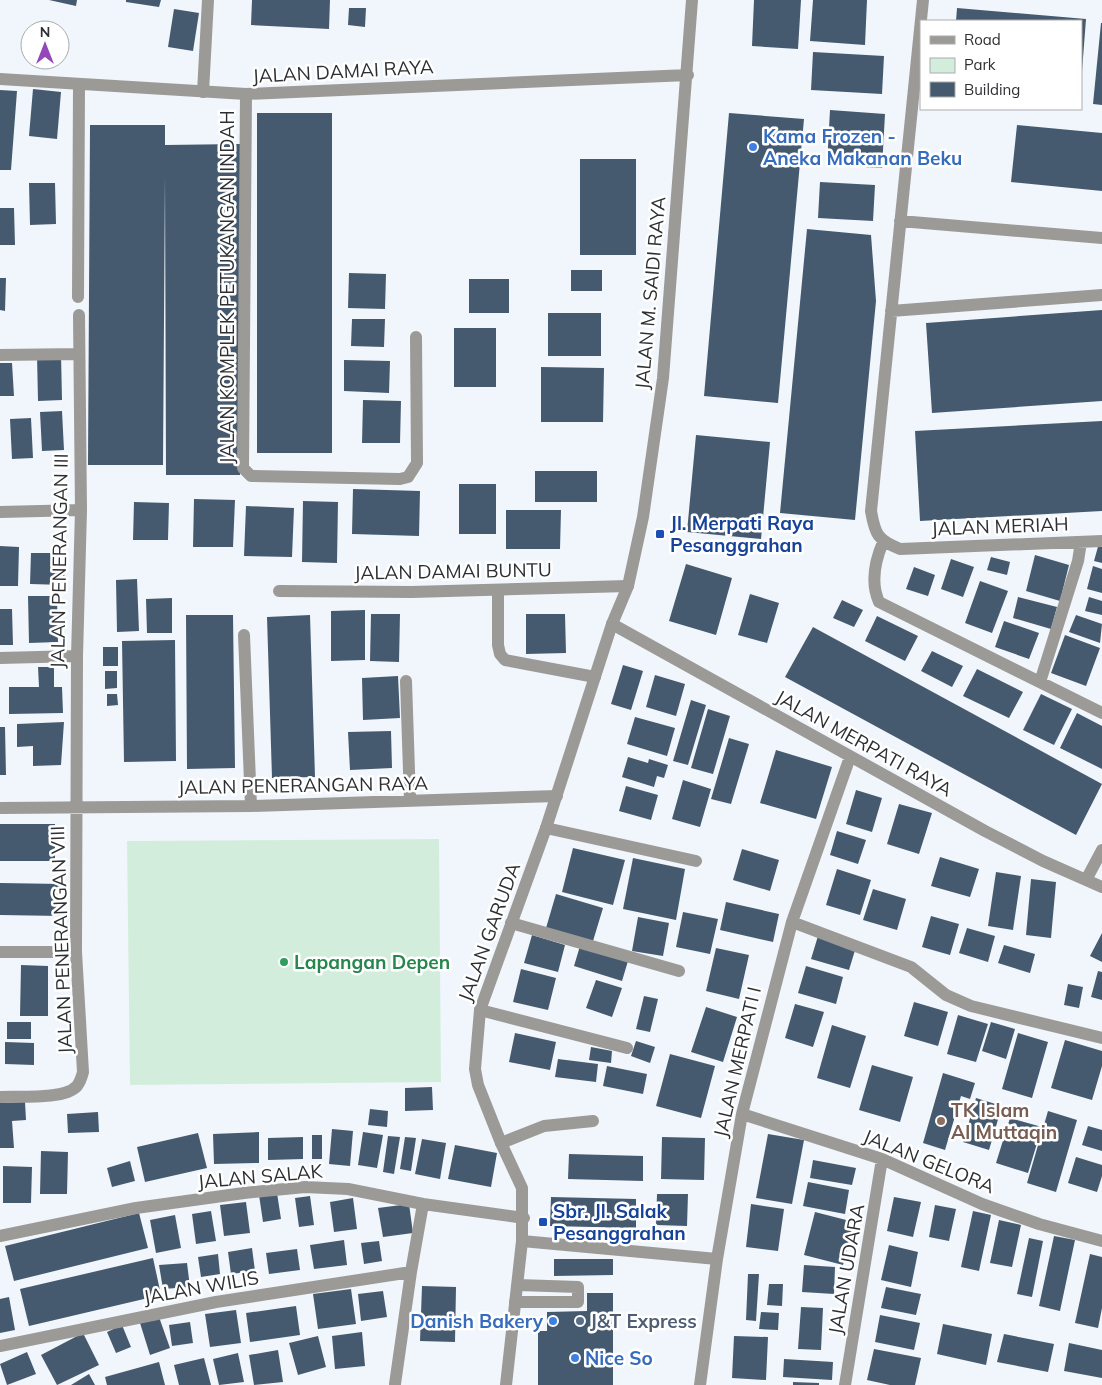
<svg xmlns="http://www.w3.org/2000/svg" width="1102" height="1385" viewBox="0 0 1102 1385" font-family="Mulish,sans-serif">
	<rect width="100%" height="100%" fill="#f0f6fc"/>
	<!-- green -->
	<path fill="#d3eddc" d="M439 839 441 1082 130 1085 127 841Z"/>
	<!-- building -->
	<path fill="#465a6f" d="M49 0H77L76 6Z
		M126 0H161L159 7 126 2Z
		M252 0H330L329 29 251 25Z
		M754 0H801L798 49 752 46Z
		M813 0H867L865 45 810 41Z
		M349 8H366L365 27 348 25Z
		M957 8 1086 19 1082 71 1081 21H956Z
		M174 9 199 13 193 51 168 47Z
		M1101 23H1102V105L1093 104Z
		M813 52 884 56 882 94 811 90Z
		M33 89 61 92 57 139 29 136Z
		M0 90 17 91 11 170H0Z
		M830 110 885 114 882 168 827 165Z
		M257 113H332V453H257Z
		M729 113 804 119 778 403 704 396Z
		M90 125H165V145L240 144V475H166L165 175 163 465H88Z
		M1017 125 1102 133V191L1011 182Z
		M580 159H636V255H580Z
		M820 182 875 185 873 221 818 218Z
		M29 183H55L56 224 30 225Z
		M0 208H14L15 245H0Z
		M807 229 871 235 876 301 855 520 780 513Z
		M571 270H602V291H571Z
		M349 273 386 274 385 309 348 308Z
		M0 278H6L5 311 0 310Z
		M469 279H509V313H469Z
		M1102 310V401L932 413 926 323Z
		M548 313H601V356H548Z
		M352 319H385L384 347 351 346Z
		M454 328H496V387H454Z
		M61 354 62 400 38 401 37 355Z
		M344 360 390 361 389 393 344 391Z
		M0 363H12L14 396H0Z
		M541 367 604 368 603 422H541Z
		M363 400 401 401 400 443H362Z
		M62 411 64 450 42 451 40 412Z
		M31 418 33 458 12 459 10 419Z
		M1102 421V511L920 521 915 431Z
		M696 435 770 442 761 539 687 532Z
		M535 471H597V502H535Z
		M459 484H496V534H459Z
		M353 489 420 491 419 536 352 534Z
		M194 499 235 500 233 547H193Z
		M303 501 338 502 337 563 302 562Z
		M134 502 169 503 168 540H133Z
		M246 506 294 508 292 557 244 556Z
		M506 510H561L560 549H506Z
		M1099 543 1102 544V563L1094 561Z
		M0 546 19 547 18 586H0Z
		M31 553H65L64 585 30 584Z
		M1035 555 1069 565 1060 601 1026 591Z
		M991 557 1010 562 1007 575 987 570Z
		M951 559 974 567 963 597 941 589Z
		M686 564 732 578 716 635 669 621Z
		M1093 566 1102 569V593L1087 589Z
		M914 567 935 575 928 596 906 589Z
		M137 579 139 631 117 632 116 580Z
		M980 581 1008 591 992 633 965 623Z
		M750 594 779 603 767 643 738 635Z
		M28 596H57L58 642 29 643Z
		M1018 597 1057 607 1051 629 1013 618Z
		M1089 597 1102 601V615L1085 611Z
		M172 598V633H147L146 599Z
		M842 600 863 610 854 627 833 618Z
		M0 609H12L13 645H0Z
		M365 610V660L331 661V611Z
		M371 614H400L399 662 370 661Z
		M526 614H565L566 653 526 654Z
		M186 615H233L235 768 187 769Z
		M310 615 315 777 272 778 267 617Z
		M1076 615 1102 624 1100 643 1069 632Z
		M877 616 918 636 905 661 865 641Z
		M1004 621 1039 633 1029 659 995 647Z
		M813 627 1102 784 1076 835 785 677Z
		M1065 635 1100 648 1086 686 1051 673Z
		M175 640 176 761 124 762 122 641Z
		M103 647H118V666H103Z
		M932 651 963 666 952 687 921 671Z
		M623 665 643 671 631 710 611 704Z
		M38 667H54V687H62L63 713 9 714V687H39Z
		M977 669 1023 692 1009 718 963 696Z
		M105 671H117V688L105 689Z
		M655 675 685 684 676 716 646 707Z
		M398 676 400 718 363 720 362 678Z
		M107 694H117L118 705 107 706Z
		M1041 694 1072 709 1054 745 1023 730Z
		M691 700 706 705 688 765 673 761Z
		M708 709 730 716 713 774 691 768Z
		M1077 713 1102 726V769L1060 748Z
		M635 717 675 728 667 756 627 744Z
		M64 722 61 765 33 766V746L17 747V724Z
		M0 727H5L6 775H0Z
		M391 731 392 768 350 770 348 732Z
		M729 738 749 744 731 804 711 799Z
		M776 750 832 767 816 819 760 803Z
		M628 757 648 763 649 759 668 765 664 778 657 776 654 787 622 777Z
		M683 780 711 789 700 827 672 819Z
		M626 786 658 795 651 820 619 811Z
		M856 790 882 798 872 832 846 824Z
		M899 804 932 813 919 854 887 844Z
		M0 824H55V861H0Z
		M837 831 866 840 858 864 830 855Z
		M573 848 625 860 613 905 562 892Z
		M742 849 779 860 770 891 733 880Z
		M940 857 979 869 970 897 931 886Z
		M633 858 685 869 676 920 623 909Z
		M837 869 871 880 860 915 826 905Z
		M996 872 1021 876 1013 930 988 926Z
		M1031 879 1056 882 1051 938 1026 935Z
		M0 883 62 884 61 916 0 915Z
		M873 889 906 899 897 930 863 920Z
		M556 894 603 908 593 941 546 928Z
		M726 902 779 914 773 942 720 930Z
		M683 912 718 919 710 954 676 947Z
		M931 916 959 924 950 955 922 947Z
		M638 917 669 923 663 956 632 951Z
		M967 928 995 936 988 962 959 953Z
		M1102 933V962L1090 956Z
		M532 935 565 945 558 972 524 963Z
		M818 936 856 947 849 970 811 959Z
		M1004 945 1035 954 1030 973 998 963Z
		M580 946 628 961 622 981 574 966Z
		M716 948 749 955 739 999 706 991Z
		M21 965 48 966V1016H20Z
		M806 966 843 977 836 1004 798 993Z
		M521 969 556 978 548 1010 513 1002Z
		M1098 971 1102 972V1000L1091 997Z
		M596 980 622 988 612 1017 586 1008Z
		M1068 984 1083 987 1079 1008 1064 1005Z
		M644 996 658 999 650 1032 636 1029Z
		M914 1002 948 1012 938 1046 904 1036Z
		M795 1004 824 1012 813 1047 785 1038Z
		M706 1007 737 1017 723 1062 691 1052Z
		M958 1015 988 1024 976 1062 947 1054Z
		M7 1022H31V1039H7Z
		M991 1022 1015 1029 1006 1059 982 1051Z
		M832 1025 866 1036 850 1088 817 1078Z
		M515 1033 556 1042 550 1070 509 1062Z
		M1018 1033 1048 1042 1032 1098 1002 1089Z
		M1065 1040 1102 1051V1066L1092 1100 1051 1088Z
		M636 1041 655 1047 650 1063 631 1056Z
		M5 1042 34 1043V1065L5 1064Z
		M591 1047 612 1051 611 1063 589 1060Z
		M670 1054 715 1066 701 1118 656 1106Z
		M558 1059 598 1064 596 1082 555 1077Z
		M872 1065 913 1077 900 1122 859 1110Z
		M607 1066 647 1074 643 1094 603 1086Z
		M943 1073 975 1083 970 1099 961 1096 945 1150 923 1143Z
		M432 1087 433 1110 405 1111V1088Z
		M976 1098 1002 1106 989 1150 963 1142Z
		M25 1102 26 1120 12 1121 14 1148H0V1103Z
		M370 1109 388 1111 387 1127 368 1125Z
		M1048 1111 1077 1120 1056 1192 1027 1183Z
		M98 1112 99 1132 68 1133 67 1114Z
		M1010 1118 1042 1127 1028 1173 996 1163Z
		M1088 1126 1102 1130V1151L1082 1145Z
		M332 1129 353 1131 350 1166 329 1164Z
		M259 1132V1163L214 1164 213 1134Z
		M363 1132 383 1135 377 1168 358 1165Z
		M198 1133 207 1168 145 1182 137 1147Z
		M768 1134 804 1140 792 1204 756 1198Z
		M312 1135H322V1159H312Z
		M388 1136 400 1137 394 1174 383 1172Z
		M303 1137V1159L268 1160V1138Z
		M405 1137 416 1138 411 1171 400 1169Z
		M662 1137 705 1138 704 1180 661 1179Z
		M422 1139 446 1143 440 1179 415 1174Z
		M455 1145 497 1153 491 1187 448 1179Z
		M41 1151 68 1152 67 1194H40Z
		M569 1154 643 1156V1181L568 1179Z
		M1076 1157 1102 1165V1176L1097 1192 1068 1183Z
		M813 1160 856 1168 852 1185 810 1178Z
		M130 1161 135 1181 112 1187 107 1168Z
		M3 1166 32 1167 31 1203H3Z
		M808 1182 849 1190 845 1214 803 1206Z
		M277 1193 281 1219 263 1222 259 1195Z
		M657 1194H688L687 1226 656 1225Z
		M310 1196 314 1225 299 1227 295 1198Z
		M551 1197 636 1199V1228L550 1226Z
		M894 1197 921 1202 913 1237 887 1231Z
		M353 1198 357 1229 334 1232 330 1202Z
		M246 1202 250 1233 224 1236 220 1205Z
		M409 1204 413 1233 383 1237 378 1208Z
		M751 1204 784 1209 778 1251 746 1247Z
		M935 1205 956 1209 949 1241 929 1237Z
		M211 1211 216 1241 196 1244 192 1214Z
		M973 1211 991 1215 979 1271 961 1267Z
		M815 1212 854 1222 843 1265 804 1255Z
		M139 1213 148 1248 14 1281 5 1246Z
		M175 1215 181 1248 156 1253 150 1220Z
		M999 1220 1021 1225 1012 1267 990 1263Z
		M1054 1236 1075 1240 1060 1311 1039 1306Z
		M1029 1238 1043 1241 1032 1297 1017 1294Z
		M344 1240 347 1265 314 1269 310 1245Z
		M379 1241 382 1261 364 1264 361 1243Z
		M889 1245 918 1252 911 1287 881 1280Z
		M252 1248 255 1271 231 1274 228 1252Z
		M297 1249 300 1270 269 1274 266 1253Z
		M218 1254 220 1274 201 1277 198 1257Z
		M1090 1254 1102 1257V1308L1098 1328 1075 1323Z
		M153 1258 161 1295 29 1326 20 1289Z
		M554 1259H613V1275L554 1276Z
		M187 1263 190 1287 163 1289 159 1265Z
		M804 1265 835 1267 834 1294 802 1292Z
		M748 1274H759L756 1321 746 1320Z
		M769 1284H783L782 1306 767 1305Z
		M422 1286 456 1287 455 1342 420 1341Z
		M886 1287 921 1294 916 1315 881 1308Z
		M351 1289 356 1324 318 1329 313 1294Z
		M383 1291 387 1317 361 1321 358 1294Z
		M587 1293H613V1385H538V1331H547V1312L587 1311Z
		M9 1297 15 1330 0 1333V1299Z
		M296 1306 300 1335 250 1342 246 1313Z
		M801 1307 823 1308 821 1350 798 1349Z
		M236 1310 241 1343 210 1347 205 1314Z
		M761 1312 779 1313 778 1330 759 1329Z
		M880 1315 920 1323 914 1350 875 1342Z
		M159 1317 170 1348 150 1355 140 1323Z
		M190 1322 193 1343 172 1346 169 1325Z
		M943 1324 992 1334 986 1365 937 1354Z
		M122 1325 131 1347 116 1353 107 1332Z
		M362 1332 365 1366 335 1369 332 1336Z
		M83 1333 99 1365 57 1385 41 1355Z
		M1004 1334 1054 1344 1048 1372 997 1362Z
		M318 1336 326 1367 298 1375 289 1343Z
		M734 1336 768 1337 766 1380 732 1378Z
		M1069 1343 1102 1350V1378L1064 1371Z
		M874 1349 921 1358 915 1385H890L867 1380Z
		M278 1350 283 1382 254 1385 249 1355Z
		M27 1352 36 1374 7 1385 0 1364Z
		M238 1353 244 1382 219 1385 213 1359Z
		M204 1358 211 1385H179L174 1365Z
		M784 1359 833 1362 832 1380 783 1377Z
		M159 1362 165 1385H107L105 1377Z
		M89 1374 95 1385H71Z
		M793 1382 819 1383V1385H793Z"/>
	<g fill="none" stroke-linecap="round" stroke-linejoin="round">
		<!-- service -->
		<path stroke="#9c9a97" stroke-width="12" d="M498 590V645L500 654 505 660 595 677
			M501 1143 544 1126 593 1121
			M515 1302H578V1287L518 1285"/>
		<!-- minor -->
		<path stroke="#9c9a97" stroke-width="12" d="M923 0 871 511C875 535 878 540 900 549L1102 541
			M203 92 208 0
			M246 94 243 468 251 476 400 479 408 477 417 463 416 337
			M900 221 1102 238
			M78 297 79 85
			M891 311 1102 295
			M0 355 79 354
			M0 512 81 510
			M883 542C875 561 870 582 879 602L1102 713
			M279 591 412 592 628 586
			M612 624 985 831 1043 861 1102 887
			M244 635 251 806
			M0 658 77 656
			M406 681 410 801
			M1040 682 1078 561 1081 542
			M0 808 251 806 557 796
			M546 828 696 861
			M1086 880 1102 850
			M792 922 911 967 946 995 971 1006 1102 1038
			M511 923 679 971
			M0 952H76
			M480 1010 627 1048
			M0 1097C18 1096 65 1100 77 1086 80 1082 82 1076 83 1072L76 952 77 656 81 510 79 315
			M742 1114 882 1159 982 1204 1039 1224 1102 1241
			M0 1236 136 1208 244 1193 305 1187 348 1189 423 1204 524 1218
			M522 1241 717 1259
			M0 1346 216 1302 411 1272
			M395 1384 411 1272 423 1204
			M700 1385 717 1259 742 1114 792 922 850 757
			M845 1385 882 1159"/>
		<!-- tertiary -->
		<path stroke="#9c9a97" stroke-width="12" d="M0 79 246 94 688 75
			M506 1385 522 1241V1188L501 1143 478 1085 475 1069 480 1010 546 828 612 624 628 586 643 517 663 378 692 0"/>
	</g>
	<!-- markers -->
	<g fill="#3f7fe0" stroke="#fff" stroke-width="2">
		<circle cx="753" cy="147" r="5"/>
		<circle cx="553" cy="1321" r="5"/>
		<circle cx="575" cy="1358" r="5"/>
	</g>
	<g fill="#1a4fb4" stroke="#fff" stroke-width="2">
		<rect x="655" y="529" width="10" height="10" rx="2.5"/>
		<rect x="538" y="1217" width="10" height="10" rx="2.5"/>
	</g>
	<circle fill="#2e9e5b" stroke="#fff" stroke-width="2" cx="284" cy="962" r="5"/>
	<circle fill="#8d6e63" stroke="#fff" stroke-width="2" cx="941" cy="1121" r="5"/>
	<circle fill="#5c6f8a" stroke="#fff" stroke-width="2" cx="580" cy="1321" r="5"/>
	<g text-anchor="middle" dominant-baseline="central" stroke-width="5" stroke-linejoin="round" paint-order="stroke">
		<!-- street labels -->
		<g font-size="19" fill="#2d2f32" stroke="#fff">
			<text transform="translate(343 71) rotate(-3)">JALAN DAMAI RAYA</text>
			<text transform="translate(227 287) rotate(-90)">JALAN KOMPLEK PETUKANGAN INDAH</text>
			<text transform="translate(650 293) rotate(-85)">JALAN M. SAIDI RAYA</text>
			<text transform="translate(1000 526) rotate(-2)">JALAN MERIAH</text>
			<text transform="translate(59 561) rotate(-89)">JALAN PENERANGAN III</text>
			<text transform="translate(453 571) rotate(-1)">JALAN DAMAI BUNTU</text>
			<text transform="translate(864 743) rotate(29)">JALAN MERPATI RAYA</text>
			<text transform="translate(303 785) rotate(-1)">JALAN PENERANGAN RAYA</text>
			<text transform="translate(489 932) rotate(-70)">JALAN GARUDA</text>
			<text transform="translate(61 940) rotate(-92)">JALAN PENERANGAN VIII</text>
			<text transform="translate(737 1062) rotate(-77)">JALAN MERPATI I</text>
			<text transform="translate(929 1161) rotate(22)">JALAN GELORA</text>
			<text transform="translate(260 1176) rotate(-5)">JALAN SALAK</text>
			<text transform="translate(846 1269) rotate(-80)">JALAN UDARA</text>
			<text transform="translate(201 1287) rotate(-10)">JALAN WILIS</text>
		</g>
		<!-- shop labels -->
		<g font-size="19" font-weight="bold" fill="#366cbe" stroke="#fff" text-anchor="start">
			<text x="763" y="136">Kama Frozen -<tspan x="763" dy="22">Aneka Makanan Beku</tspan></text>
			<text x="543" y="1321" text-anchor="end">Danish Bakery</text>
			<text x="585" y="1358">Nice So</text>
		</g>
		<!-- transit labels -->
		<g font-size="19" font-weight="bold" fill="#164399" stroke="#fff" text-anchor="start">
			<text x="670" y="523">Jl. Merpati Raya<tspan x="670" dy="22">Pesanggrahan</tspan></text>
			<text x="553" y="1211">Sbr. Jl. Salak<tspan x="553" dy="22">Pesanggrahan</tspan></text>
		</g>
		<!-- leisure labels -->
		<g font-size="19" font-weight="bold" fill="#27864d" stroke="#fff" text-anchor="start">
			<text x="294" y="962">Lapangan Depen</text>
		</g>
		<!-- education labels -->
		<g font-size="19" font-weight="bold" fill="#785e54" stroke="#fff" text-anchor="start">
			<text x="951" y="1110">TK Islam<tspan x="951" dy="22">Al Muttaqin</tspan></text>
		</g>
		<!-- service labels -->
		<g font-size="19" font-weight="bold" fill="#4e5e75" stroke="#fff" text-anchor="start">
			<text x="590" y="1321">J&amp;T Express</text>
		</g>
	</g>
	<!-- legend -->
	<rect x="920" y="20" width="162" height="90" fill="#ffffff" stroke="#abacad"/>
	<rect x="930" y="36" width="25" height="8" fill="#9c9a97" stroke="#abacad"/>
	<text x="964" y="45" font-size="15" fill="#2d2f32">Road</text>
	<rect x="930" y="58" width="25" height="15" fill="#d3eddc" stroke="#abacad"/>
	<text x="964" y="70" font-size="15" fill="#2d2f32">Park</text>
	<rect x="930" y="82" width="25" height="15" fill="#465a6f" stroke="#abacad"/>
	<text x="964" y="95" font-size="15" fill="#2d2f32">Building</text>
	<!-- north arrow -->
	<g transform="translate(45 45)"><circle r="24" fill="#ffffff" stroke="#abacad"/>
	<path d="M0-4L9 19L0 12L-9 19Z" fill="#9447b8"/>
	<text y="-8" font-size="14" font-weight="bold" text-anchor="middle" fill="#2d2f32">N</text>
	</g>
</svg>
